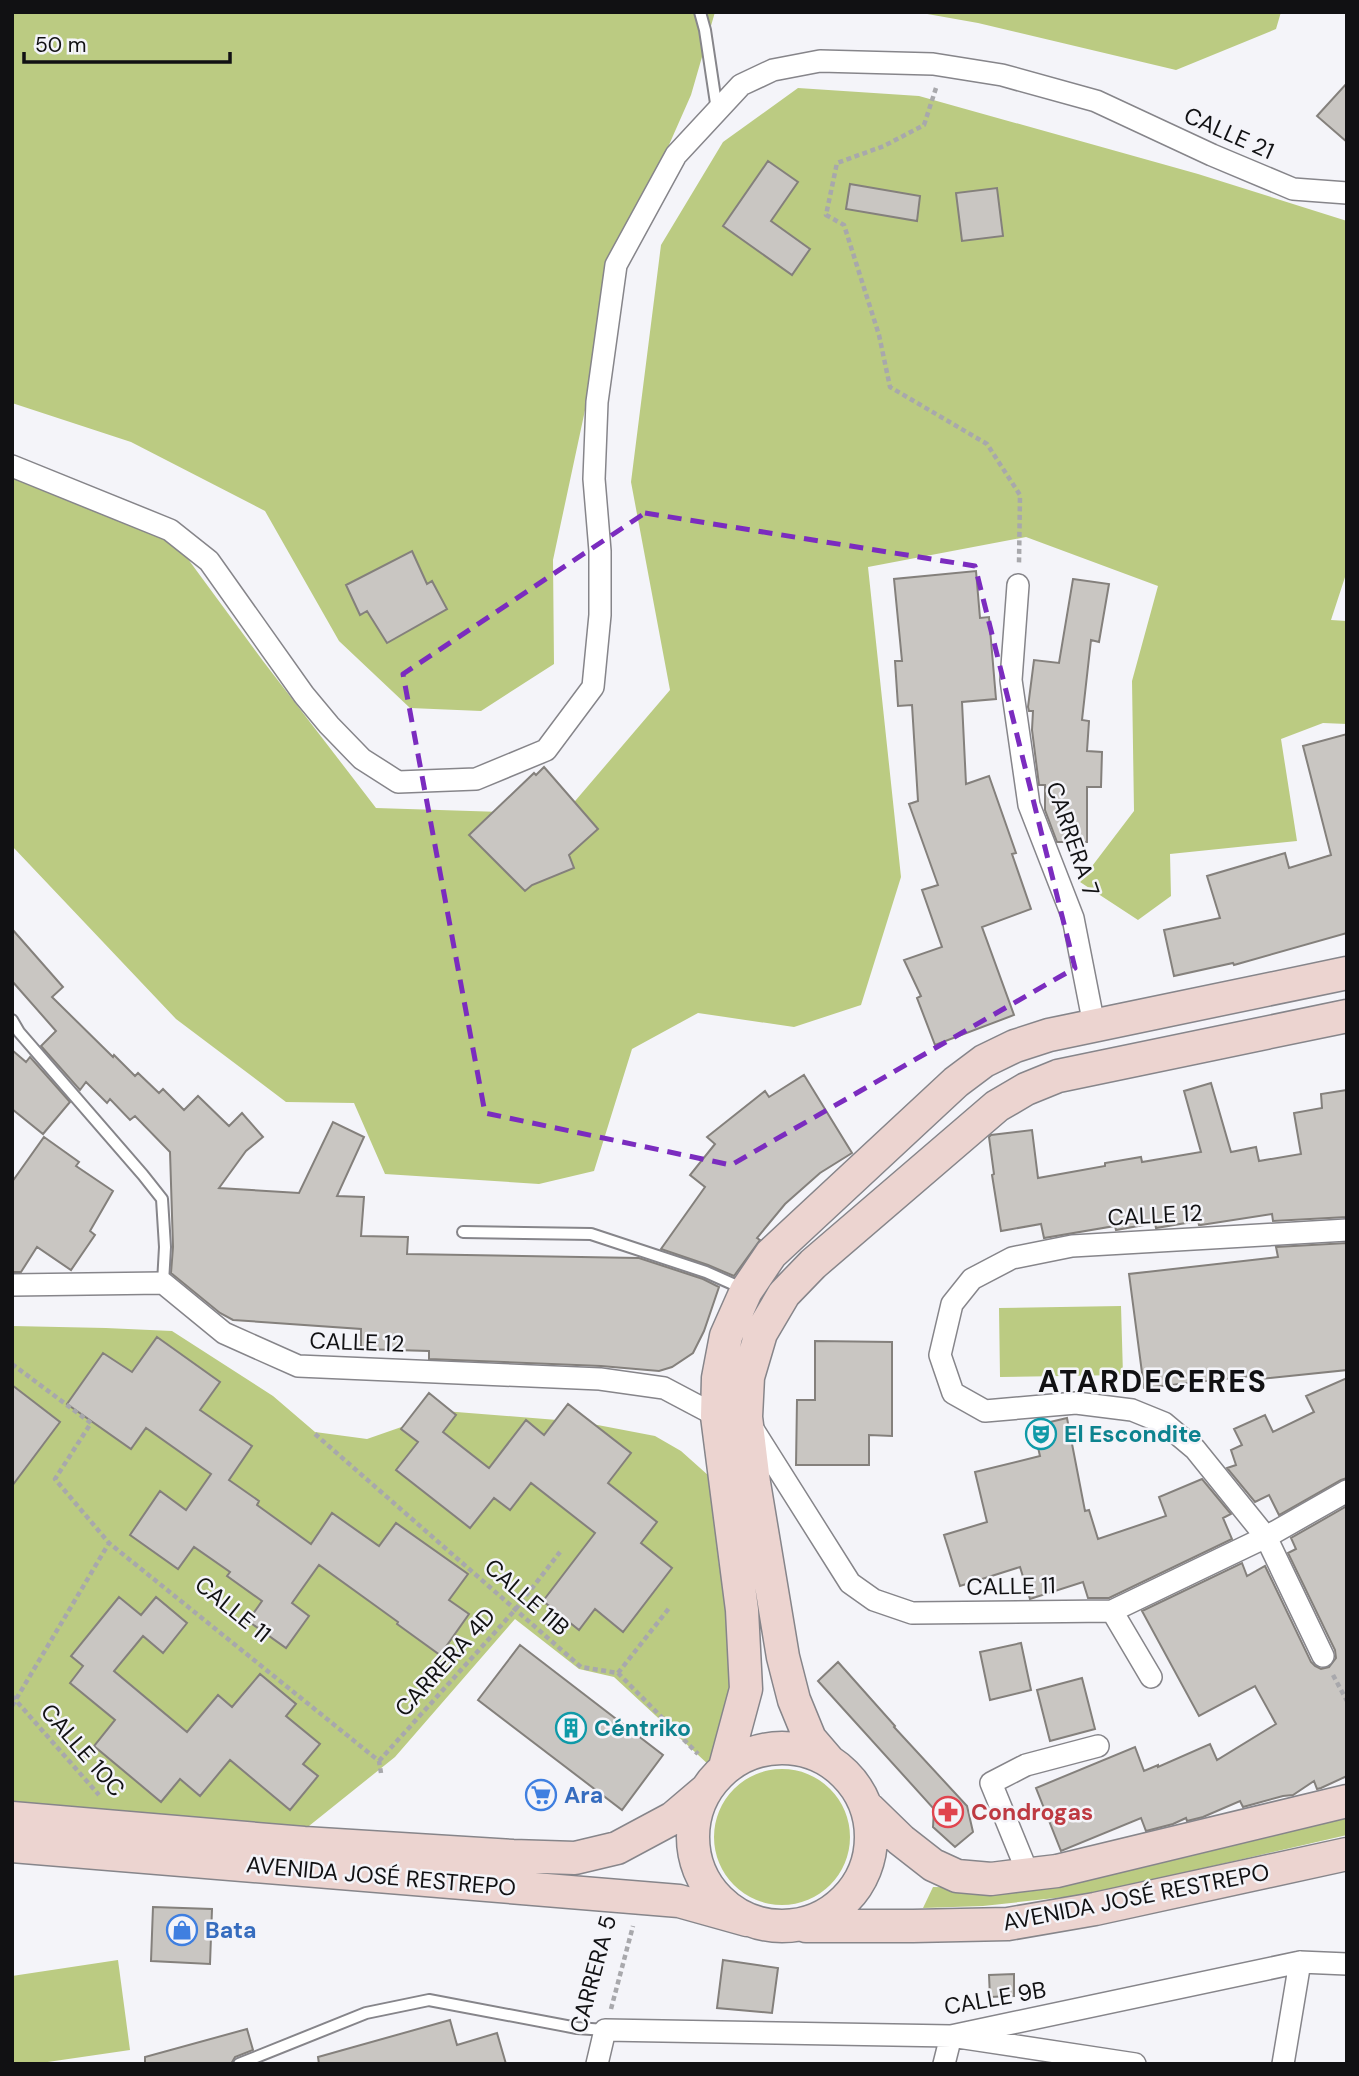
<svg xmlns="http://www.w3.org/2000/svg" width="1359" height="2076" viewBox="0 0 1359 2076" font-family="'DM Sans',sans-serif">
	<rect width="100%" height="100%" fill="#f4f4f9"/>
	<!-- green -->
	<path fill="#bbcb82" d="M12 12H715L691 95 616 265 553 560 554 664 481 711 410 708 339 641 265 511 131 442 12 403Z
		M916 12H1281L1276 29 1176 70 978 23Z
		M798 88 919 96 1198 174 1347 221V571L1331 620 1347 621V724L1323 723 1281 739 1297 841 1170 854 1171 896 1138 920 1080 882 1134 811 1132 681 1158 586 1026 537 868 567 901 877 861 1005 794 1027 698 1013 632 1049 594 1171 539 1184 385 1174 354 1103 286 1102 176 1019 12 846V476L174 540 263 661 376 808 564 814 670 690 631 482 661 245 723 142Z
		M1121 1306 1123 1375 1000 1377 999 1308Z
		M12 1326 106 1328 172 1331 273 1396 315 1432 367 1439 410 1424 431 1410 582 1422 655 1436 681 1451 709 1476 719 1565 737 1673 719 1753 710 1766 614 1677 579 1669 515 1619 395 1757 289 1842 12 1819Z
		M714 1837a68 68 0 1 1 136 0a68 68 0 1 1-136 0Z
		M1347 1814V1835L1092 1894 983 1906 923 1908 933 1887 987 1888Z
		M118 1960 130 2050 34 2064H12V1976Z"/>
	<!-- building -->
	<path fill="#c9c6c2" stroke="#84807c" stroke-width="2" d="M1347 83V142L1317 116Z
		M768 161 798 182 771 221 810 249 792 275 723 226Z
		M850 184 920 196 917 221 846 209Z
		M997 188 1003 236 962 241 956 193Z
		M412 551 427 584 432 581 447 609 387 643 367 611 360 615 346 585Z
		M976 571 980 618 989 617 996 699 962 702 966 784 989 776 1016 853 1012 854 1031 909 982 927 1014 1015 935 1045 917 998 921 996 904 960 942 947 922 890 938 885 909 804 918 801 912 705 898 706 895 661H902L894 579Z
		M1073 579 1109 584 1099 642 1091 640 1082 720 1089 721 1087 751 1102 752 1101 787H1087V842H1057L1045 810V785H1039L1032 730 1033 711H1029L1028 707 1034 660 1059 663Z
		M1347 734V933L1234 965 1233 963 1174 976 1164 930 1220 918 1207 876 1285 853 1289 868 1331 855 1303 746Z
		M544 767 598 829 569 855 574 868 532 885 525 891 469 835 534 773 536 775Z
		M12 929 63 987 52 997 113 1057 114 1055 135 1076 138 1073 159 1093 163 1089 184 1110 198 1096 229 1126 242 1113 263 1137 246 1151 219 1188 299 1193 333 1122 364 1137 337 1196 364 1197 361 1236 408 1237 407 1254 639 1258 703 1279 719 1287 704 1331 693 1353 672 1367 659 1371 601 1366 429 1359V1351L361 1349V1329L233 1320 220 1313 171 1273 173 1247 170 1152 135 1116 130 1120 110 1099 107 1103 86 1082 80 1090 41 1046 56 1031 12 981Z
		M12 1050 26 1062 30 1057 70 1102 43 1134 12 1109Z
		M804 1075 852 1153 820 1173 785 1204 757 1238 760 1240 734 1276 708 1265 661 1249 705 1187 690 1175 715 1144 707 1137 765 1091 769 1097Z
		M1211 1083 1231 1152 1256 1147 1259 1161 1301 1154 1294 1113 1322 1108 1321 1094 1347 1090V1217L1273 1221 1272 1214 1201 1225H1199L1198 1221 1156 1228 1155 1223 1116 1230 1115 1226 1044 1238 1041 1224 1001 1231 992 1175 994 1174 989 1137 991 1135 1032 1130 1038 1178 1105 1166V1163L1141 1157 1142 1162 1201 1152 1184 1091Z
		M44 1137 79 1162 76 1166 113 1191 90 1231 95 1235 71 1270 37 1247 21 1272H12V1182Z
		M1347 1243V1370L1251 1380V1376L1144 1388 1129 1274 1278 1257 1276 1247Z
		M157 1337 220 1382 200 1410 252 1446 229 1480 259 1501 257 1505 311 1544 332 1513 379 1546 396 1523 468 1574 449 1600 469 1614 440 1655 397 1624 398 1622 319 1565 292 1603 309 1616 286 1648 248 1621 262 1601 227 1576 230 1572 194 1547 178 1569 130 1535 160 1491 186 1510 211 1474 146 1428 131 1449 67 1404 103 1353 132 1372Z
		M815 1341 892 1342V1436L869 1435V1465H796L797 1400H815Z
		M1347 1378V1478L1341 1480 1279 1515 1269 1495 1255 1502 1227 1468 1236 1465 1231 1450 1242 1445 1234 1429 1265 1415 1273 1432 1314 1412 1306 1396Z
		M12 1385 60 1422 12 1486Z
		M429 1393 456 1415 443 1432 489 1468 526 1420 544 1435 568 1404 631 1453 608 1483 657 1522 641 1543 672 1568 623 1632 595 1609 579 1630 543 1601 595 1533 531 1483 510 1510 494 1498 470 1528 396 1470 418 1442 401 1429Z
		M1067 1418 1085 1511 1089 1510 1098 1539 1166 1516 1159 1497 1202 1479 1231 1514 1223 1518 1232 1539 1109 1598H1088L1083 1582 1030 1599 1020 1567 960 1586 944 1535 987 1522 975 1472 1040 1456 1033 1426Z
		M1347 1506V1776L1321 1788 1317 1789 1314 1781 1293 1795 1283 1796 1243 1807 1240 1801 1203 1817 1187 1821 1186 1818 1173 1824 1146 1831 1141 1818 1061 1851 1036 1788 1135 1747 1144 1771 1158 1765V1767L1210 1744 1217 1760 1276 1724 1255 1686 1199 1716 1142 1611 1242 1563 1247 1576 1265 1566 1311 1662 1315 1666 1321 1669 1329 1667 1336 1658 1335 1650 1288 1553 1296 1549 1291 1538Z
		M119 1597 141 1615 156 1597 187 1623 163 1653 143 1636 114 1671 187 1732 218 1695 232 1707 260 1674 296 1704 286 1716 320 1744 303 1764 318 1776 290 1810 230 1760 200 1796 180 1779 161 1802 94 1746 115 1720 70 1683 83 1666 71 1656Z
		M1021 1643 1031 1690 990 1700 980 1652Z
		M520 1645 663 1755 622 1810 478 1700Z
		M838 1662 895 1726 894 1727 967 1806 973 1832 955 1847 933 1827 934 1809 818 1681Z
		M1082 1678 1095 1729 1050 1741 1037 1690Z
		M153 1907 212 1909 210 1964 151 1961Z
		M723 1960 778 1968 772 2013 717 2008Z
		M1014 1974V1996L990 1997 989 1975Z
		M450 2020 457 2045 497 2033 506 2064H319L318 2057Z
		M247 2029 253 2050 235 2057 231 2064H145V2057Z"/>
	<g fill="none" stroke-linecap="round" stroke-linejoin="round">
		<!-- service casing -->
		<g stroke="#86858a" stroke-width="14">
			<path id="service" d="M700 12 705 30 717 110
				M12 1020 19 1032 143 1175 162 1199 165 1247 163 1283
				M463 1232 591 1234 706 1272 744 1289
				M239 2064 366 2013 429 2000 577 2028 605 2030"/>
		</g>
		<!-- minor casing -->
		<g stroke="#86858a" stroke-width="24">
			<path id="minor" d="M12 466 170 530 209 561 304 695 329 725 362 759 398 782 476 779 546 750 593 687 600 615V551L594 479 597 402 616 265 676 155 741 85 773 70 820 61 933 64 1002 75 1096 101 1212 155 1293 189 1347 193
				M1018 585 1011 680 1029 805 1073 918 1094 1025
				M12 1285 163 1283 224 1333 298 1366 600 1379 664 1388 717 1416
				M751 1426 850 1583 874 1600 912 1613 1112 1611 1266 1537 1347 1491
				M1112 1611 1151 1677
				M1323 1656 1266 1537 1195 1449 1164 1423 1132 1410 1076 1403 985 1411 953 1393 940 1355 952 1304 972 1279 1012 1258 1072 1246 1347 1230
				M1029 1876 991 1783 1026 1765 1098 1746
				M597 2064 605 2030 951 2036 1300 1962 1347 1964
				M944 2064 951 2036 1135 2064
				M1283 2064 1300 1962"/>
		</g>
		<!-- secondary casing -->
		<g stroke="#86858a" stroke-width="35">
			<path id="secondary" d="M693 1837a89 89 0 1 1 178 0a89 89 0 1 1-178 0Z
				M828 1760 810 1739 794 1700 783 1657 754 1483 746 1417 748 1377 761 1333 784 1294 813 1264 997 1106 1026 1089 1058 1076 1347 1016
				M725 1767 746 1689 742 1610 717 1416 718 1378 726 1336 746 1291 771 1254 956 1082 984 1061 1015 1046 1049 1035 1347 973
				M866 1806 901 1840 933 1865 957 1876 991 1879 1057 1871 1347 1801
				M12 1818 304 1843 513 1856 575 1858 617 1848 673 1818 706 1790
				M12 1846 679 1901 747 1920
				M806 1926H913L1008 1924 1095 1909 1347 1854"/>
		</g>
		<!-- path -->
		<path stroke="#a8a8ac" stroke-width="4.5" stroke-dasharray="5 3.5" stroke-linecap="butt" d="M936 88 924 125 884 146 837 163 826 215 844 225 879 335 890 387 987 444 1020 495 1019 563
			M12 1364 91 1423 55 1479 109 1543 379 1761 381 1773
			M315 1434 581 1667 618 1673 698 1754
			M618 1673 670 1607
			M1333 1675 1347 1701
			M12 1696 99 1795
			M12 1706 109 1543
			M379 1761 515 1610 560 1552
			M611 2009 633 1926"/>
		<!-- service -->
		<use href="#service" stroke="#fff" stroke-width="10"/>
		<!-- minor -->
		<use href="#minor" stroke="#fff" stroke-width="21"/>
		<!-- secondary -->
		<use href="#secondary" stroke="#ecd4d0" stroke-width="32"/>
	</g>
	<!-- marked area -->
	<path fill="none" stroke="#7b2cbf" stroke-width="5" stroke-dasharray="14 9" stroke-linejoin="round" d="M645 513 975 566 1075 968 731 1165 485 1113 403 674Z"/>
	<!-- icons -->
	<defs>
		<g id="theatre-ring" transform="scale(1.575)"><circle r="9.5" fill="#f4f4f9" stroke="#0f9aa8" stroke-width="1.5"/><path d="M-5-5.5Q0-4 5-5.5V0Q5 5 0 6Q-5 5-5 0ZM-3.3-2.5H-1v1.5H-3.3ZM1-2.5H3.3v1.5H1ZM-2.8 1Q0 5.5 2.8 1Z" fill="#0f9aa8"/></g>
		<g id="building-ring" transform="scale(1.575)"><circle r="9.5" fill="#f4f4f9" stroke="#0f9aa8" stroke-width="1.5"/><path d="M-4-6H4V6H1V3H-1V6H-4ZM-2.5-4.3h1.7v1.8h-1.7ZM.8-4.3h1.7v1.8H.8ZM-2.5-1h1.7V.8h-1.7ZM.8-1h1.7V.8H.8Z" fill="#0f9aa8"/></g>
		<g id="supermarket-ring" transform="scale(1.575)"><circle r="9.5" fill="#f4f4f9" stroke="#3f7fe0" stroke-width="1.5"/><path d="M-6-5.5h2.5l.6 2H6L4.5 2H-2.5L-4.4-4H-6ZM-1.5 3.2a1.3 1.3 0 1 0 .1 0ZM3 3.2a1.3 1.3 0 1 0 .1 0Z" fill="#3f7fe0"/></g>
		<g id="pharmacy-ring" transform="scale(1.575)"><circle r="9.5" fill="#f4f4f9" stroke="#e0444e" stroke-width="1.5"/><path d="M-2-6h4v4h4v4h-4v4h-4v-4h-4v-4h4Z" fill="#e0444e"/></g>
		<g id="shop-ring" transform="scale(1.575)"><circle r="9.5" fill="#f4f4f9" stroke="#3f7fe0" stroke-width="1.5"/><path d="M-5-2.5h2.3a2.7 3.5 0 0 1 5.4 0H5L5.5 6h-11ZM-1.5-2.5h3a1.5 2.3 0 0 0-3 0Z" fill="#3f7fe0"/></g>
	</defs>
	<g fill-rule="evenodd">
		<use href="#theatre-ring" x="1041" y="1434"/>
		<use href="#building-ring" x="571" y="1728"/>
		<use href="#supermarket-ring" x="541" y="1795"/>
		<use href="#pharmacy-ring" x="948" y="1812"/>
		<use href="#shop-ring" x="182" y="1930"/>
	</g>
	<g text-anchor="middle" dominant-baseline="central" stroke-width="5" stroke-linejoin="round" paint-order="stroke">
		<!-- street labels -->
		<g font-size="23" fill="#111113" stroke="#f4f4f9">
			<text transform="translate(1229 133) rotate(24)">CALLE 21</text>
			<text transform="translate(1073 839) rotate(71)">CARRERA 7</text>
			<text transform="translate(1155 1215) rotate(-3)">CALLE 12</text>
			<text transform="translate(357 1342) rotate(2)">CALLE 12</text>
			<text transform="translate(1011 1586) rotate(-1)">CALLE 11</text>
			<text transform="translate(527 1597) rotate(41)">CALLE 11B</text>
			<text transform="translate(233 1609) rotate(39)">CALLE 11</text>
			<text transform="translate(445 1662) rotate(-48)">CARRERA 4D</text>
			<text transform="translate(83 1750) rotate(49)">CALLE 10C</text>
			<text transform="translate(381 1876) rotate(5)">AVENIDA JOSÉ RESTREPO</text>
			<text transform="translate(1136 1897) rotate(-11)">AVENIDA JOSÉ RESTREPO</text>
			<text transform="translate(593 1974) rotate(-75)">CARRERA 5</text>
			<text transform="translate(995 1998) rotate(-10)">CALLE 9B</text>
		</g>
		<!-- culture labels -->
		<g font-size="23" font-weight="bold" fill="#0d838f" stroke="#f4f4f9" text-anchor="start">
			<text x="1064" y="1434">El Escondite</text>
			<text x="594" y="1728">Céntriko</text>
		</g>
		<!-- shop labels -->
		<g font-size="23" font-weight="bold" fill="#366cbe" stroke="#f4f4f9" text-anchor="start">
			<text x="564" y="1795">Ara</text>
			<text x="205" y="1930">Bata</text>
		</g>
		<!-- health labels -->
		<g font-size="23" font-weight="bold" fill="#be3a42" stroke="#f4f4f9" text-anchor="start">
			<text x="971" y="1812">Condrogas</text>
		</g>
		<!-- district labels -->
		<g font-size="30" font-weight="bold" letter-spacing="2" fill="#111113" stroke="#f4f4f9">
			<text x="1153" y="1381">ATARDECERES</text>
		</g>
	</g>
	<!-- border -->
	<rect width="1359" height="2076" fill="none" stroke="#111113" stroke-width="28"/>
	<!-- scale -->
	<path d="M24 52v10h206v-10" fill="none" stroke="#111113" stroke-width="3.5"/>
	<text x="35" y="52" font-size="21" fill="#111113" stroke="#f4f4f9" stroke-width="5" paint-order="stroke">50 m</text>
</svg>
